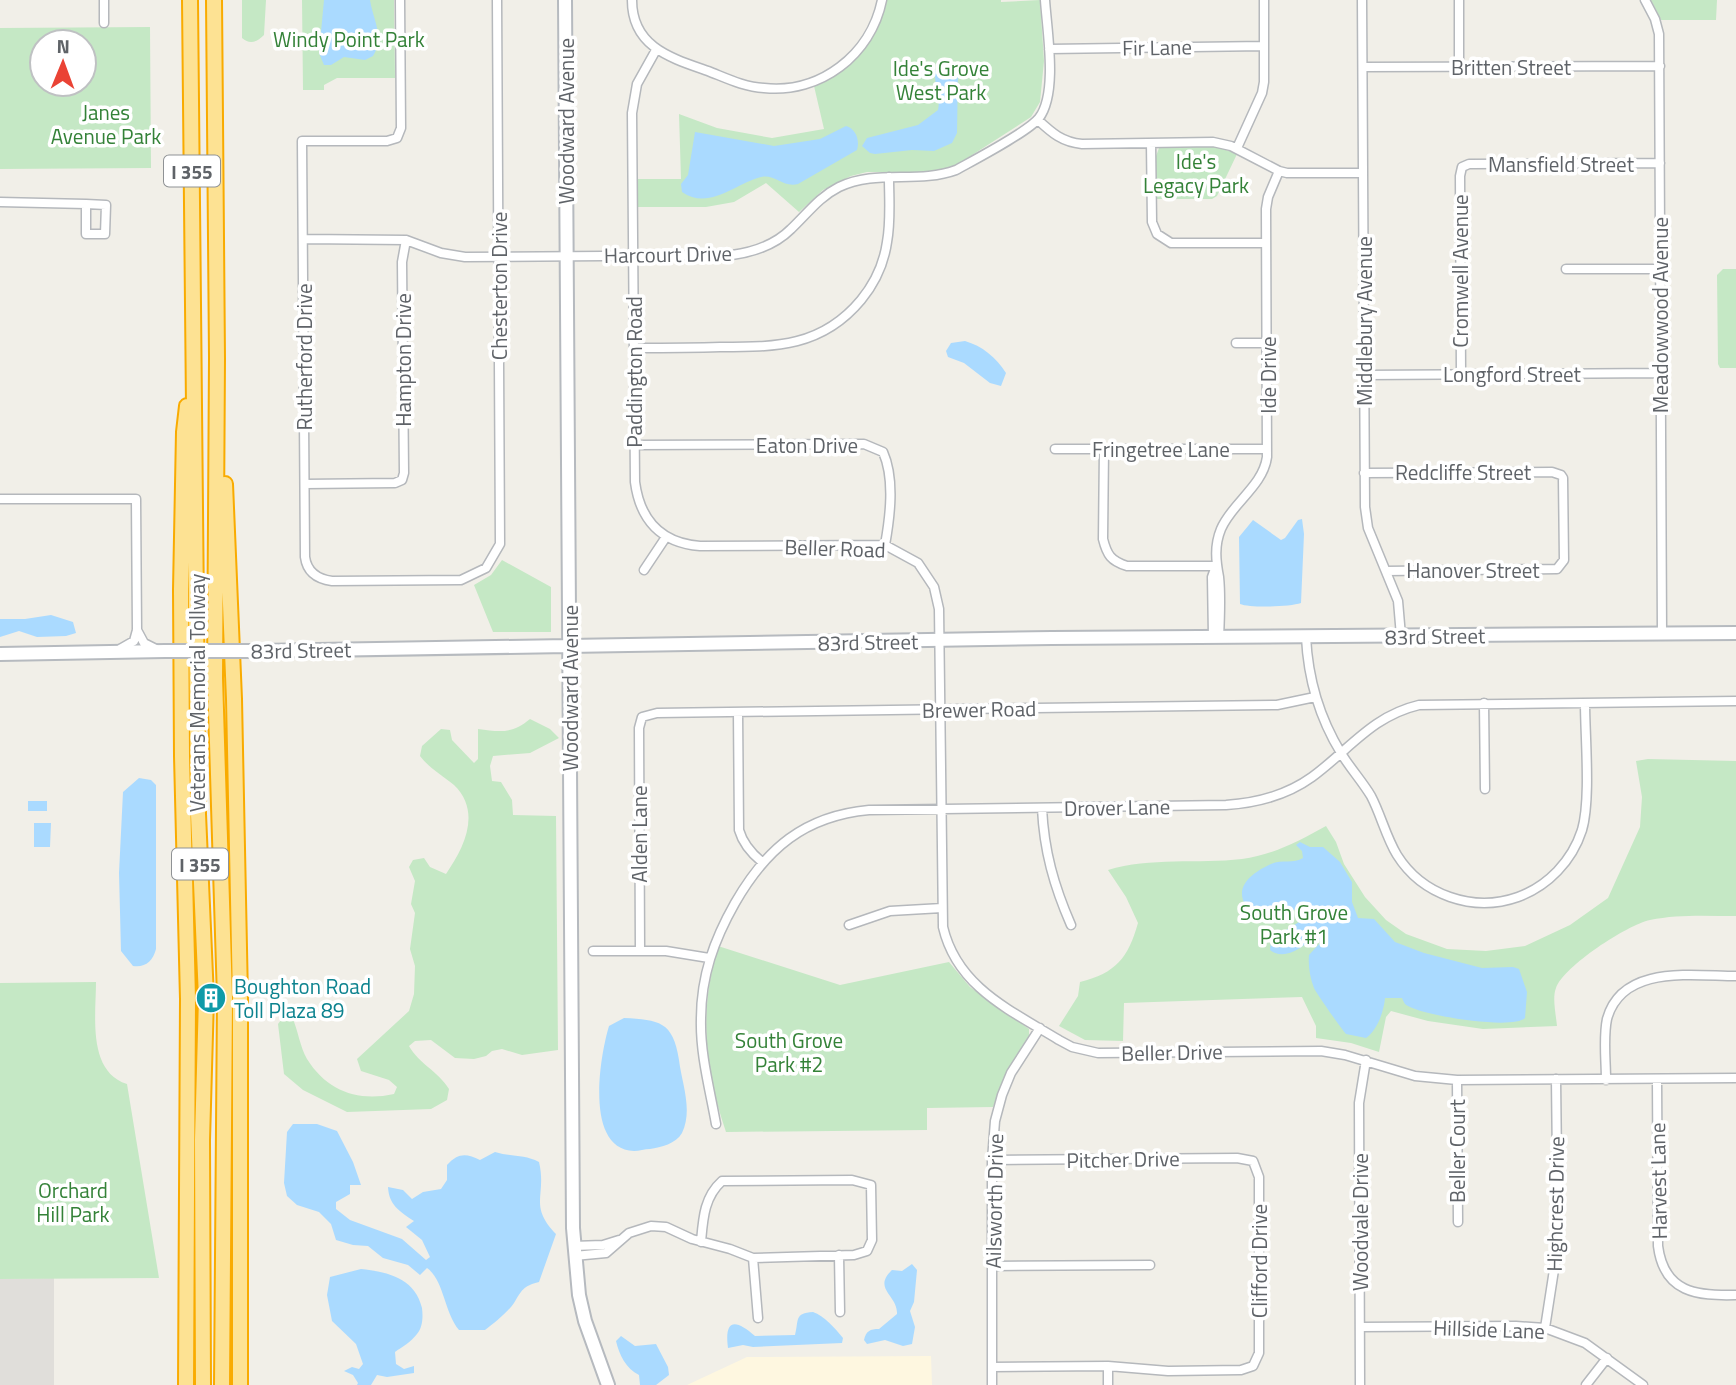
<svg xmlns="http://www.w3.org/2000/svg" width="1736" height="1385" viewBox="0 0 1736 1385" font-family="'Titillium Web',sans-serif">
	<rect width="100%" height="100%" fill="#f1efe8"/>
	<!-- commercial -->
	<path fill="#fef7e0" d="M931 1356 932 1385H687L747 1357Z"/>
	<!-- industrial -->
	<path fill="#e0deda" d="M54 1278V1385H0V1279Z"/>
	<!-- green -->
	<path fill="#c5e8c5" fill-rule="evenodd" d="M242 0H266L264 35C257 42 250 45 242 38Z
		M302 0H394L395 78H337L324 85V90H303Z
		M887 0H1001V2L1040 0 1044 61 1040 102 1031 117 955 166 934 172H867L851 176 823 190 799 212 766 183 734 202 706 207H637V179H681L679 114 717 128 772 138 824 129 814 86C853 69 875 41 887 0Z
		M1651 0H1717L1716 20H1661Z
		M150 27 151 168 0 169V28ZM42 42H84V84H42Z
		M1215 146 1237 154 1217 196 1212 199H1155V159L1159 148Z
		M1723 269H1736V368H1720L1718 364 1717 275Z
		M502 560 551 587V632H493L474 585 491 575Z
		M530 719 550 729 559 738 530 753 493 756 490 766 492 781 501 782 512 800 513 815 556 816 558 1050 522 1055 502 1049 492 1051 486 1056 474 1059 455 1058 431 1040 415 1041 409 1046C419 1064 438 1071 449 1089L447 1100 431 1109 347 1112 303 1090 284 1074 278 1024 284 1016 292 1017C298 1030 300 1047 307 1059 327 1091 358 1102 394 1094L397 1087 389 1080 361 1071 357 1059 409 1011 414 994 415 966 410 949 415 913 411 904 415 881 409 867 413 860 424 858 430 867 446 874C464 848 482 812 454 785 442 775 430 769 420 756L422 746 441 729 450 730 452 740 474 763 478 759V729C500 732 512 734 530 719Z
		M1648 759 1736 761V916C1708 916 1678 914 1650 920 1627 925 1564 966 1556 988 1552 998 1556 1015 1557 1026L1483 1029 1428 1021 1391 1011 1386 1017 1379 1052 1351 1043 1316 1038V1026L1302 997 1124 1003 1123 1041 1085 1040 1059 1026 1078 996 1080 982C1116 973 1128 958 1138 923L1126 897 1108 870C1150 857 1198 864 1242 859 1273 855 1299 841 1326 826L1336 842 1344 864 1365 897 1386 920 1406 934 1447 949 1486 951 1525 946 1570 925 1608 898 1640 827 1642 797 1636 761Z
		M718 946 840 985 949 962 970 987 1029 1029V1036L1007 1071 993 1107 927 1108V1130L726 1132C704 1068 699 1011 718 946Z
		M96 982C96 1015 87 1071 127 1084L159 1278 0 1279V983Z"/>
	<!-- water -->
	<path fill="#aadaff" d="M324 0H370C373 20 385 37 373 56L365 60 344 57 331 65H324L319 53Z
		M949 62H954L958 72 957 133 952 143 934 151 912 150 875 154 870 153 862 146 867 138 918 125 938 110C941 97 934 85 935 71Z
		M846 126C856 129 860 140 857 150L798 184C783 188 775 174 761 177 736 183 709 211 682 192L681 184 688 175 695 132 774 146 820 139Z
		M965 341C982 346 996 357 1006 373L1001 386 990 383 964 363 948 357 946 351 951 343Z
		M1302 519 1304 534 1301 603C1289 607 1250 608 1240 604L1239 537 1253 520 1281 540 1285 538 1298 520Z
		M51 615 73 622 76 633 66 636 37 637 19 631 0 637V619H25Z
		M139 778 151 780 156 785V949C153 961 145 968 133 966L121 951 119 873 123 792Z
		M28 801H47V811H28Z
		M34 823H51L50 847H34Z
		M1300 842 1310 847H1323L1340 862 1352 882V902L1358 918 1374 919 1395 942 1424 953 1482 968 1513 967 1519 969 1527 992 1525 1018C1513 1030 1425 1016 1408 1006 1404 1004 1404 1002 1402 998H1385C1384 1011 1377 1031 1366 1038L1346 1034C1342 1030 1315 991 1314 988 1310 978 1308 965 1309 955L1320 943V940L1313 938C1302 948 1284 961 1270 950L1271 941C1283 930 1294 927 1304 918V913L1301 910C1285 909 1266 914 1250 908 1246 907 1245 904 1243 900 1237 882 1258 870 1271 864 1282 859 1294 864 1303 858L1302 851 1296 845Z
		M624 1018C659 1020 673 1021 679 1060 682 1084 693 1110 682 1133 676 1144 661 1147 650 1149 645 1149 639 1151 634 1151 584 1149 600 1056 609 1026Z
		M293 1124H317L337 1131 353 1162 361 1185H350V1194L336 1202V1209L350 1220 402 1239 426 1260 430 1257 422 1240 406 1227 414 1221C399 1211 389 1205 388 1187L403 1190 412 1199 423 1192 441 1189 447 1180V1165C458 1153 466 1153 480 1160L495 1152C511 1157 524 1154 539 1162 547 1196 528 1205 556 1234L539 1282C523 1286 522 1290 514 1303 507 1313 494 1323 485 1330H459C444 1312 444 1280 427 1268L420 1275 408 1265 383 1258 368 1246 353 1245 336 1240 331 1224 319 1212 297 1205 287 1196 284 1183 287 1132Z
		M912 1264 917 1270 914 1302 910 1311 915 1327 912 1344 903 1346 885 1340 867 1344 864 1340C866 1331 870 1329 879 1329L897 1314C898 1295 872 1289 892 1270L902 1271Z
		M361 1269C388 1272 415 1278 422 1308 423 1316 423 1327 417 1334 411 1342 402 1347 395 1352L396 1364 404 1369 414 1366V1373L387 1377 377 1375 371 1385H357L358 1383 353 1375 344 1371 352 1367 359 1369 363 1364 356 1344 332 1321 327 1295 330 1277Z
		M813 1312C824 1316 835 1328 843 1338L842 1343 753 1347 743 1345 728 1348C724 1318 736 1319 755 1336L795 1335C799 1320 794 1313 813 1312Z
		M621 1336 635 1346 656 1344 668 1367 669 1375 656 1385H640L639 1375C626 1369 619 1354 616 1341Z"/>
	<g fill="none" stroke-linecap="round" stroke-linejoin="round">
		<!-- street casing -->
		<g stroke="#b5b8bc" stroke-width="11">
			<path id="street" d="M104 0V23
				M400 0 401 128 397 138 387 141H302L305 557C307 572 317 579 332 581L461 580 486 568 500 544 497 0
				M632 0C632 47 671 58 708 71 726 78 744 87 764 88 820 94 871 55 882 0
				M1362 0 1365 507 1368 528 1398 601 1401 636
				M1459 0V67
				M1645 0 1655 19 1659 34 1662 633
				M1049 49 1264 46
				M656 50 637 84 632 113 635 482C640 520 661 543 700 546L885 545 918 563 934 587 939 609 943 927C957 987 1010 1010 1059 1040L1072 1047 1098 1053 1321 1051 1345 1055 1415 1076 1457 1080 1736 1078
				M1363 67 1660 66
				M1038 120C1052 133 1062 142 1082 144L1213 142 1231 146 1279 171 1287 173H1363
				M1151 143 1152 222 1157 234 1171 243H1266
				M1237 148 1262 93 1264 82V0
				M0 202 86 204
				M86 204 106 205 105 234H86Z
				M304 239 406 240 441 253 465 257 732 255C754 252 775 245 791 229 807 214 819 197 839 187 876 169 918 184 956 170 974 160 1028 132 1039 118 1058 93 1047 31 1045 0
				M1566 269H1660
				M1236 343H1268
				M634 348C662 348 691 348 720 347 776 347 822 347 861 300 875 283 884 263 887 242 891 221 889 198 889 177
				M1364 375 1661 373
				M1461 375 1460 176 1462 167 1469 164 1660 163
				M634 445 864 444 883 452C895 479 890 517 885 545
				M1055 449H1267
				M1104 449 1103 539C1107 555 1111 561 1127 566H1216
				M1364 473 1552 472 1561 475 1563 478 1564 560 1557 569 1386 571
				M305 484 395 483 402 480 404 473 402 262 406 240
				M0 499H136L137 630 134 641 120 649
				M644 570 666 537
				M137 630 144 643 156 649
				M1213 637 1212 577 1216 566
				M1219 637C1220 617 1221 596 1219 577 1216 561 1214 546 1221 529 1232 503 1263 486 1267 457L1266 209 1268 197 1279 171
				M1306 637C1308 678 1319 717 1341 753 1350 768 1362 781 1371 796 1381 815 1386 837 1397 855 1422 895 1473 913 1518 897 1548 886 1572 861 1582 830 1591 799 1585 737 1585 703
				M1484 703 1485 789
				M738 712 739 830C743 844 751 853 762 862
				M1042 808C1044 851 1054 886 1071 925
				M849 925 890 911 942 908
				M593 951H666L709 958
				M640 951 639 728 642 717 657 713 1277 705 1315 697
				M1657 1079 1658 1246C1664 1293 1697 1296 1736 1295
				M1457 1080 1458 1222
				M1606 1080C1606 1060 1603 1038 1607 1019 1622 964 1693 976 1736 976
				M716 1124C710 1090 700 1054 701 1019 701 976 714 940 735 903 766 849 804 816 869 810L1226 805C1257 803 1287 795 1312 777 1349 750 1372 716 1419 705L1736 701
				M992 1160 1237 1158 1253 1161 1259 1177V1353L1253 1366 1241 1370 1168 1371 1108 1366 992 1367
				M573 1246 603 1245 619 1240
				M839 1255 840 1312
				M574 1256 606 1253 629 1233 651 1226 666 1227 692 1239 730 1249 753 1258 854 1255 867 1251 872 1240 871 1185 852 1180 722 1181C704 1197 703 1219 701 1242
				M753 1258 758 1318
				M993 1266 1150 1265
				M1361 1327 1516 1326 1545 1328 1585 1343 1643 1385
				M1545 1328 1558 1244 1556 1079
				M1108 1366V1385
				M992 1385V1160L995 1121 1002 1095 1011 1073 1040 1028
				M1360 1385 1359 1103 1366 1060
				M1586 1385 1607 1358"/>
		</g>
		<!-- secondary casing -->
		<g stroke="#b6babf" stroke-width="16">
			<path id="secondary" d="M565 0 573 1228 579 1295 585 1321 608 1385
				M258 651 1052 638 1736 633
				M0 654 165 651"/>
		</g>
		<!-- highway casing -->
		<g stroke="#f9ab00" stroke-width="18">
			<path id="highway" d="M190 0 198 814 206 998 202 1140 203 1385
				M214 0 217 358 215 678 225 998 222 1385
				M225 484 234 699 240 998V1385
				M186 1385 188 999 182 756 181 590 184 432 187 406"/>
		</g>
		<!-- street -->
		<use href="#street" stroke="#fff" stroke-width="8"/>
		<!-- secondary -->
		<use href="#secondary" stroke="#fff" stroke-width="12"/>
		<!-- highway -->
		<use href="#highway" stroke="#fde293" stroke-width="14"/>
		<!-- secondary-bridge casing -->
		<g stroke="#b6babf" stroke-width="16" stroke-linecap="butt">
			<path id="secondary-bridge" d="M165 651H258"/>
		</g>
		<!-- secondary-bridge -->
		<use href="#secondary-bridge" stroke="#fff" stroke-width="12"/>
	</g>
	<!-- icons -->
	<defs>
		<g id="building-disc" transform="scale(1.575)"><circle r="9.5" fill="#0f9aa8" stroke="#fff"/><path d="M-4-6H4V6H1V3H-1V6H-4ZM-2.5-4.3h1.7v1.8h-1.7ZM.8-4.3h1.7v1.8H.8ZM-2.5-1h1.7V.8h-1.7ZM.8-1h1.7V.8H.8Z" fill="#fff"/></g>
	</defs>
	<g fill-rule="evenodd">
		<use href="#building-disc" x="211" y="998"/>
	</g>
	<g text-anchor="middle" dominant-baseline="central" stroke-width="7" stroke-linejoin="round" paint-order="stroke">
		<!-- shield labels -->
		<g fill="#fff" stroke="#8f9295" stroke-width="2">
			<rect x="164" y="155.5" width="56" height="31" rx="5"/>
			<rect x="172" y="848.5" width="56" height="31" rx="5"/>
		</g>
		<g font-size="19" font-weight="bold" fill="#5f6368">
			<text x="192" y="171">I 355</text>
			<text x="200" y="864">I 355</text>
		</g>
		<!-- park labels -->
		<g font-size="21" fill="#348238" stroke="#fff">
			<text x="349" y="39">Windy Point Park</text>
			<text x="941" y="68">Ide's Grove<tspan x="941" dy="24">West Park</tspan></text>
			<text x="106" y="112">Janes<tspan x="106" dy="24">Avenue Park</tspan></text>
			<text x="1196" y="161">Ide's<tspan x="1196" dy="24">Legacy Park</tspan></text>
			<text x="1294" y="912">South Grove<tspan x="1294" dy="24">Park #1</tspan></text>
			<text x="789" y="1040">South Grove<tspan x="789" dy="24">Park #2</tspan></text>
			<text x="73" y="1190">Orchard<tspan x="73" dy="24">Hill Park</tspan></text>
		</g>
		<!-- street labels -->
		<g font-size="21" fill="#5f6368" stroke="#fff">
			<text transform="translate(1157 47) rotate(-1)">Fir Lane</text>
			<text x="1511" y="67">Britten Street</text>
			<text transform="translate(566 121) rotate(-90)">Woodward Avenue</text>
			<text x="1561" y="164">Mansfield Street</text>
			<text transform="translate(668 254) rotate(-1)">Harcourt Drive</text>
			<text transform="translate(1460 271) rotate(-90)">Cromwell Avenue</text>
			<text transform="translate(499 286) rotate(-90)">Chesterton Drive</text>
			<text transform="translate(1660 315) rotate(-90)">Meadowwood Avenue</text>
			<text transform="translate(1364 321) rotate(-90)">Middlebury Avenue</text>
			<text transform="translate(304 357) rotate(-90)">Rutherford Drive</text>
			<text transform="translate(403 360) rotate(-90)">Hampton Drive</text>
			<text transform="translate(634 372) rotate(-90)">Paddington Road</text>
			<text x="1512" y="374">Longford Street</text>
			<text transform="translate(1268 375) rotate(-90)">Ide Drive</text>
			<text x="807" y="445">Eaton Drive</text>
			<text x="1161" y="449">Fringetree Lane</text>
			<text x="1463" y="472">Redcliffe Street</text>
			<text transform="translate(835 548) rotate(2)">Beller Road</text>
			<text x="1473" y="570">Hanover Street</text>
			<text transform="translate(1435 636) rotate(-1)">83rd Street</text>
			<text transform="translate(868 642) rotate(-1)">83rd Street</text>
			<text transform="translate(301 650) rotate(-1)">83rd Street</text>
			<text transform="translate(570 688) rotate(-90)">Woodward Avenue</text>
			<text transform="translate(197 693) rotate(-90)">Veterans Memorial Tollway</text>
			<text transform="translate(979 709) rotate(-1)">Brewer Road</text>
			<text transform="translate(1117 807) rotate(-1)">Drover Lane</text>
			<text transform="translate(639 834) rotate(-90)">Alden Lane</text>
			<text transform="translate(1172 1052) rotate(-1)">Beller Drive</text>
			<text transform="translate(1457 1151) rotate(-90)">Beller Court</text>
			<text transform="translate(1123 1159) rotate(-1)">Pitcher Drive</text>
			<text transform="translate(1658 1181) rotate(-91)">Harvest Lane</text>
			<text transform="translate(994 1201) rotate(-89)">Ailsworth Drive</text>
			<text transform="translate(1555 1204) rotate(-89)">Highcrest Drive</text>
			<text transform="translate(1360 1222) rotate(-90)">Woodvale Drive</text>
			<text transform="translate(1259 1261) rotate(-90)">Clifford Drive</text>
			<text transform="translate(1489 1329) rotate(2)">Hillside Lane</text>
		</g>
		<!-- culture labels -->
		<g font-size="21" fill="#0d838f" stroke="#fff" text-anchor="start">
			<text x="234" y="986">Boughton Road<tspan x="234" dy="24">Toll Plaza 89</tspan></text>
		</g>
	</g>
	<!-- north arrow -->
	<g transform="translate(63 63) rotate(1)"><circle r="33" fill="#ffffff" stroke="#bfc1c3" stroke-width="2"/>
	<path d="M0-5L12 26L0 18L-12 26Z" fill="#ea4335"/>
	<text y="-10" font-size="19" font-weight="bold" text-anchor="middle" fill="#5f6368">N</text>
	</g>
</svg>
